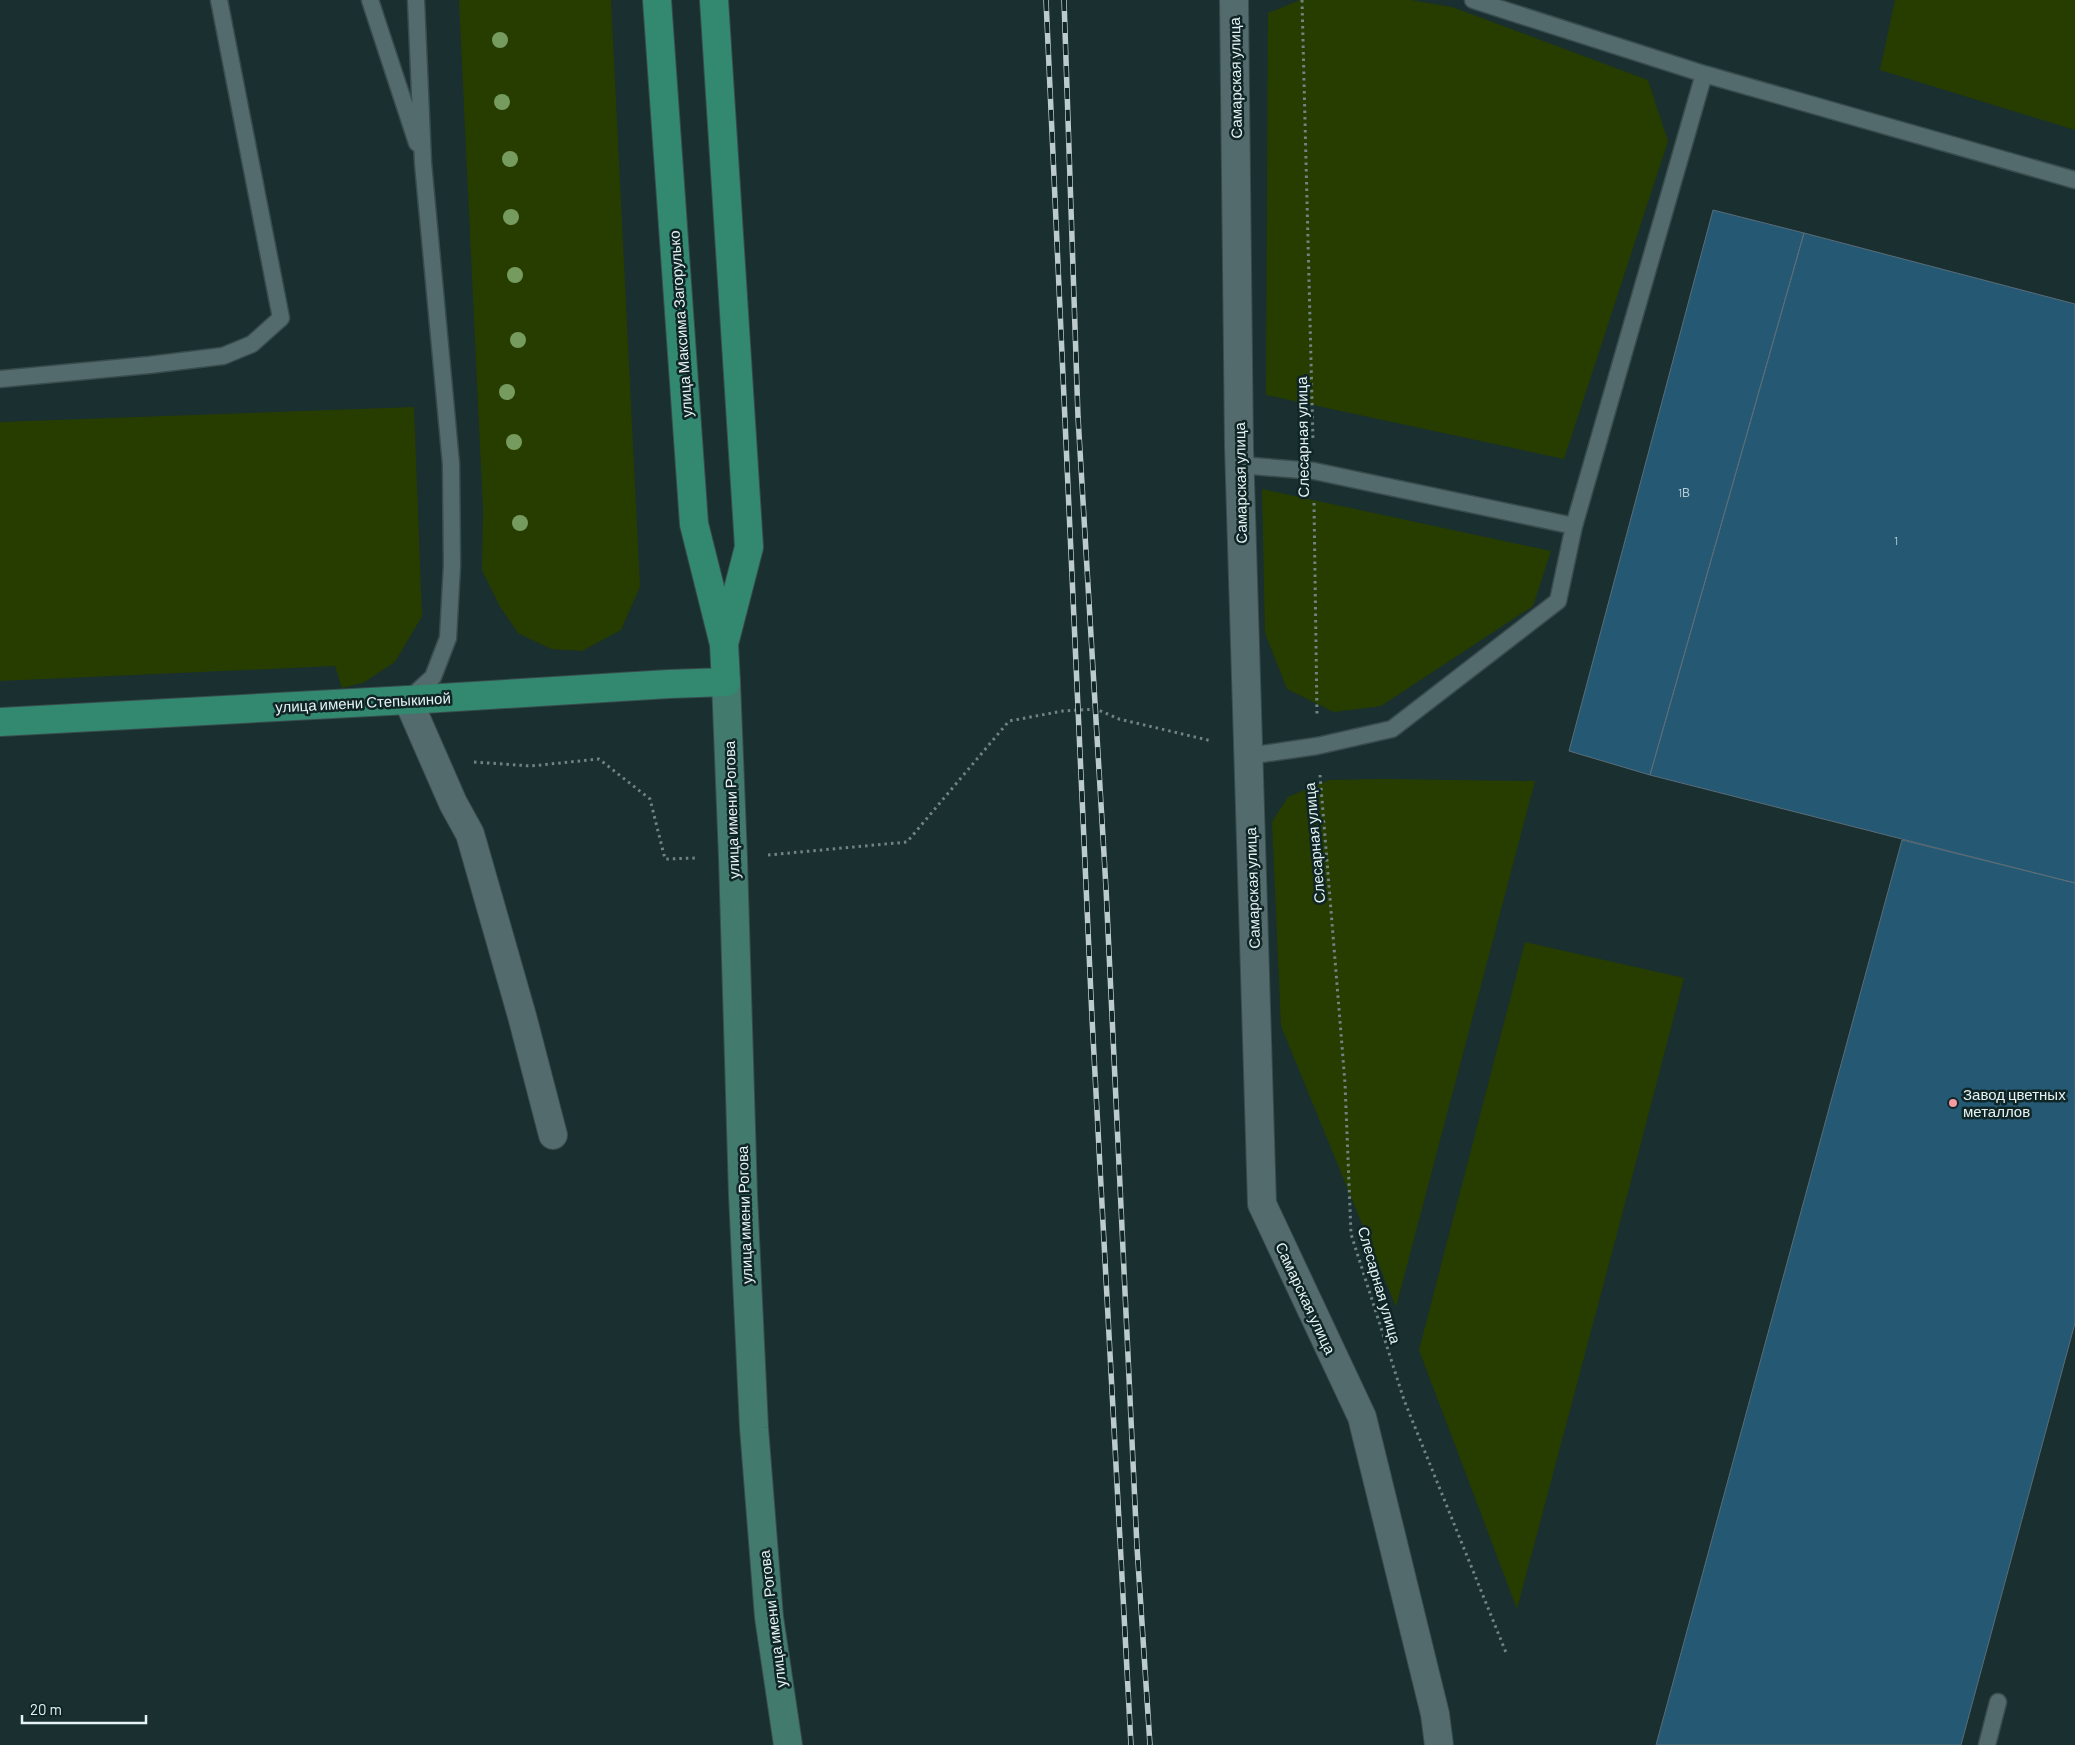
<svg xmlns="http://www.w3.org/2000/svg" width="2075" height="1745" viewBox="0 0 2075 1745" font-family="Barlow,sans-serif">
	<rect width="100%" height="100%" fill="#192f30"/>
	<!-- green -->
	<path fill="#273d00" d="M459 0H611L640 587 621 630 582 651 551 649 518 633 499 605 482 570 483 510Z
		M1300 0H1411L1452 7 1648 80 1668 141 1564 459 1266 395 1268 13Z
		M1895 0H2075V130L1880 70Z
		M414 407 422 616 395 662 363 683 342 688 335 666 0 681V422Z
		M1262 489 1551 551 1533 606 1381 706 1334 712 1287 689 1265 633Z
		M1384 779 1535 781 1396 1307 1281 1026 1272 822 1288 797 1329 780Z
		M1525 942 1684 978 1631 1181 1517 1609 1419 1350Z"/>
	<!-- building -->
	<path fill="#245873" stroke="#5a6d78" d="M1713 210 1804 233 1650 775 1569 751Z
		M1804 233 2075 304V883L1650 775Z
		M1902 840 2075 883V1323L1961 1745H1656Z"/>
	<g fill="none" stroke-linecap="round" stroke-linejoin="round">
		<!-- lane casing -->
		<g stroke="#394c4d" stroke-width="19">
			<path id="lane" d="M370 0 417 143
				M1473 0 1704 74 2075 180
				M0 379 149 365 223 356 252 344 281 318 219 0
				M1239 465 1314 471 1574 526
				M408 700 433 677 448 638 452 565 451 464 423 163 416 0
				M1248 756 1317 746 1392 729 1558 601 1574 526 1704 74
				M1987 1745 1998 1702"/>
		</g>
		<!-- street casing -->
		<g stroke="#394c4d" stroke-width="30">
			<path id="street" d="M1234 0 1239 447 1262 1204 1362 1417 1435 1714 1439 1745
				M408 700 453 803 470 834 522 1016 553 1135"/>
		</g>
		<!-- secondary casing -->
		<g stroke="#394c4d" stroke-width="30">
			<path id="secondary" d="M726 682 733 858 743 1195 754 1428 769 1617 788 1745"/>
		</g>
		<!-- primary casing -->
		<g stroke="#394c4d" stroke-width="30">
			<path id="primary" d="M714 0 749 547 725 640
				M0 722 408 700 669 684 726 682 724 644 694 524 657 0"/>
		</g>
		<!-- path -->
		<path stroke="#718384" stroke-width="3" stroke-dasharray="2.5 4" stroke-linecap="butt" d="M1302 0 1313 441
			M1314 503 1317 716
			M474 762 531 766 599 759 650 799 665 859 697 858
			M1320 775 1345 1083 1351 1234 1404 1400 1507 1655
			M768 855 907 842 1009 721 1063 711 1096 709 1119 719 1212 741"/>
		<!-- lane -->
		<use href="#lane" stroke="#536b6c" stroke-width="16"/>
		<!-- street -->
		<use href="#street" stroke="#536b6c" stroke-width="28"/>
		<!-- secondary -->
		<use href="#secondary" stroke="#437a6e" stroke-width="28"/>
		<!-- primary -->
		<use href="#primary" stroke="#338970" stroke-width="28"/>
		<!-- rail casing -->
		<g stroke="#bccbcc" stroke-width="5.5">
			<path id="rail" d="M1046 0 1092 1018 1131 1745
				M1064 0 1078 417 1106 888 1137 1547 1150 1745"/>
		</g>
		<!-- rail -->
		<use href="#rail" stroke="#0f2526" stroke-width="4" stroke-dasharray="11" stroke-linecap="butt"/>
	</g>
	<!-- trees -->
	<g fill="#769b5f">
		<circle cx="500" cy="40" r="8"/>
		<circle cx="502" cy="102" r="8"/>
		<circle cx="510" cy="159" r="8"/>
		<circle cx="511" cy="217" r="8"/>
		<circle cx="515" cy="275" r="8"/>
		<circle cx="518" cy="340" r="8"/>
		<circle cx="507" cy="392" r="8"/>
		<circle cx="514" cy="442" r="8"/>
		<circle cx="520" cy="523" r="8"/>
	</g>
	<!-- markers -->
	<circle fill="#f49aa3" stroke="#0f2526" stroke-width="2" cx="1953" cy="1103" r="5"/>
	<g text-anchor="middle" dominant-baseline="central" stroke-width="5" stroke-linejoin="round" paint-order="stroke">
		<!-- number labels -->
		<g font-size="12" fill="#b6ccd4">
			<text x="1684" y="492">1В</text>
			<text x="1896" y="540">1</text>
		</g>
		<!-- street labels -->
		<g font-size="15" fill="#e6f3f4" stroke="#0f2526">
			<text transform="translate(1235 78) rotate(-91)">Самарская улица</text>
			<text transform="translate(680 324) rotate(-94)">улица Максима Загорулько</text>
			<text transform="translate(1302 437) rotate(-91)">Слесарная улица</text>
			<text transform="translate(1240 483) rotate(-91)">Самарская улица</text>
			<text transform="translate(363 702) rotate(-3)">улица имени Степыкиной</text>
			<text transform="translate(731 810) rotate(-92)">улица имени Рогова</text>
			<text transform="translate(1314 843) rotate(-95)">Слесарная улица</text>
			<text transform="translate(1252 888) rotate(-92)">Самарская улица</text>
			<text transform="translate(744 1215) rotate(-92)">улица имени Рогова</text>
			<text transform="translate(1380 1285) rotate(74)">Слесарная улица</text>
			<text transform="translate(1306 1298) rotate(65)">Самарская улица</text>
			<text transform="translate(772 1619) rotate(-97)">улица имени Рогова</text>
		</g>
		<!-- poi labels -->
		<g font-size="15" fill="#e6f3f4" stroke="#0f2526" text-anchor="start">
			<text x="1963" y="1094">Завод цветных<tspan x="1963" dy="17">металлов</tspan></text>
		</g>
	</g>
	<!-- scale -->
	<path d="M22 1715v8h124v-8" fill="none" stroke="#e6f3f4" stroke-width="2.5"/>
	<text x="30" y="1715" font-size="15" fill="#e6f3f4" stroke="#0f2526" stroke-width="4" paint-order="stroke">20 m</text>
</svg>
